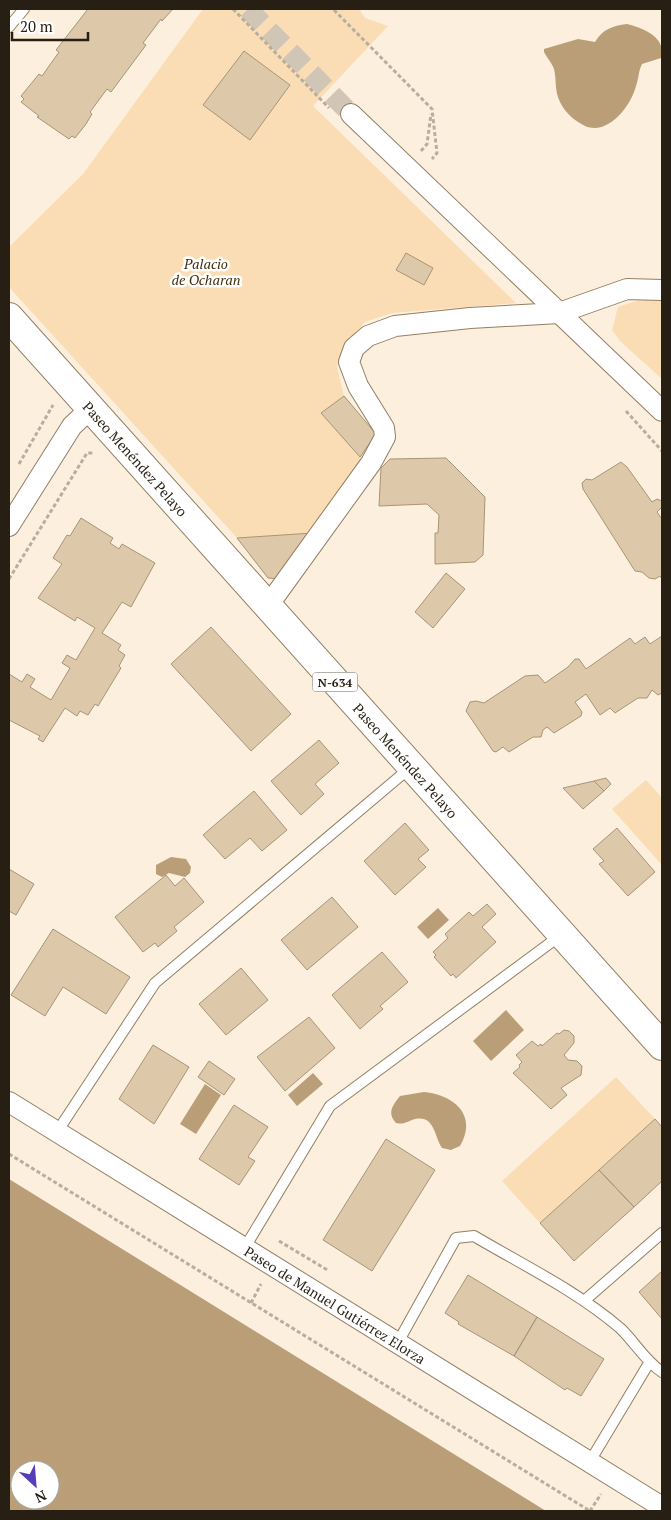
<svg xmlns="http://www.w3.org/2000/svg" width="671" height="1520" viewBox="0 0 671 1520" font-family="'PT Serif',serif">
	<rect width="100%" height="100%" fill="#fcefdd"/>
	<!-- green -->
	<path fill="#faddb4" d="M203 9H359L365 18 388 26 313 106 516 303 392 313 365 322 343 346 337 367 344 396 376 434 287 575 280 579 268 578 237 538 9 287V247L83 174Z
		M642 299 662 301V379L620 341 612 330 618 307Z
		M646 780 662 798V865L612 809Z
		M616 1077 655 1119 540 1223 502 1181Z"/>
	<!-- water -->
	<path fill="#ba9e77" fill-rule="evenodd" d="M627 24C643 28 667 37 661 58L642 64C638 72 639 78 636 86 631 106 608 136 585 126 574 120 566 114 560 102 554 89 557 82 554 69 552 63 547 58 544 52V49L578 39 595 42C603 29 612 26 627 24Z
		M171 857 186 859 191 867 190 873 185 877 169 873 162 877 156 874V865Z
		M438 908 449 920 428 939 417 927Z
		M506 1010 524 1030 491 1061 473 1041Z
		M313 1073 323 1084 297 1106 288 1095Z
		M205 1084 221 1095 196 1134 180 1124Z
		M424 1092C454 1095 478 1115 460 1146L451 1150 442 1148C434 1136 435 1115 415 1119 407 1121 405 1125 396 1123 387 1113 392 1106 400 1096Z
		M9 1179 546 1511H9ZM20 1470H50V1500H20Z"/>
	<!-- building -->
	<path fill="#ddc8aa" stroke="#a89477" d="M88 9H173L162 21 161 19 143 43 146 45 111 92 107 89 90 112 92 114 86 124 75 138 72 136 69 139 37 117 39 116 21 102 24 99 21 96 39 74 42 76 59 52 56 50Z
		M244 51 290 85 250 140 203 105Z
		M406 253 433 268 424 285 396 270Z
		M344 396 376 434 360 457 321 413Z
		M446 458 485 497 483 555 475 562 435 564V533H438L439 515 427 504 379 506 381 468 390 459Z
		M621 462 627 467 652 502 657 499 662 501V507L657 512 662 519V579L660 576 655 579 649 578 642 572 635 571 583 489 582 483 586 479 592 480Z
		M81 518 113 538 110 543 119 549 122 544 155 563 131 607 122 602 102 633 121 645 118 650 125 655 119 666 121 668 98 706 95 704 88 715 80 711 77 716 65 708 43 742 38 739 40 736 9 720V674L22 682 27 674 35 679 30 687 51 700 70 668 62 663 67 655 76 660 95 628 77 617 75 621 38 598 62 564 53 558 67 535 70 536Z
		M313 533 280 579 268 578 237 538Z
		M446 573 465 589 433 628 415 612Z
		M211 627 291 714 251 751 171 664Z
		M662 636V693L658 695 652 690 647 698H638L615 713 610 708 600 715 586 694 575 702 582 712 581 716 554 733 547 727 543 730 541 737H533L509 752 503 747 496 752 493 751 466 711 470 702 476 701 484 703 525 676 538 675 545 683 568 667 575 659H579L586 669 630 638 635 644 645 637 650 644Z
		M319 740 339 763 315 784 324 794 301 815 271 781Z
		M606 778 611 784 604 791 594 781Z
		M594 781 604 791 583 809 563 788Z
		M254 791 287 830 262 851 250 838 225 859 203 835Z
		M405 823 429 850 418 859 426 867 395 895 364 861Z
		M617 828 655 872 628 896 599 864 604 861 593 849Z
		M9 869 34 884 16 915 9 911Z
		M166 875 175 886 184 878 204 902 174 927 177 931 158 947 155 943 143 952 115 917Z
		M332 897 358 927 307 970 281 940Z
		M487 904 496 914 482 927 496 942 456 978 453 974 451 976 434 957 436 955 433 952 448 938 445 934 469 912 473 916Z
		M53 929 130 977 106 1014 63 987 45 1016 11 995Z
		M382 952 408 982 380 1006 383 1009 360 1029 332 995Z
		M241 968 268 1000 226 1035 199 1004Z
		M309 1017 335 1048 285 1091 257 1057Z
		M564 1030 569 1031 574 1036V1043L564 1055 568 1060 577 1061 582 1066 581 1075 561 1088 567 1095 551 1109 513 1073 520 1067 519 1065 522 1062 516 1055 532 1041 538 1046 541 1044 542 1046 557 1033 559 1034Z
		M153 1045 189 1067 154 1124 119 1099Z
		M209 1061 235 1079 224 1095 198 1077Z
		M234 1105 268 1127 248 1157 255 1161 239 1185 199 1159Z
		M655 1119 662 1127V1181L634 1207 599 1170Z
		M386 1139 435 1170 372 1271 323 1240Z
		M599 1170 634 1207 574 1261 540 1223Z
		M662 1271V1319L639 1292Z
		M468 1275 537 1317 514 1356 458 1324 459 1322 445 1313Z
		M537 1317 604 1359 581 1396 567 1388 565 1390 514 1356Z"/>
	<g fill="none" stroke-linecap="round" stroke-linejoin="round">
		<!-- street-tunnel -->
		<path stroke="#d1c5b5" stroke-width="20" stroke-dasharray="20 10" stroke-linecap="butt" d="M248 9 351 114"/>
		<!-- lane casing -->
		<g stroke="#937f64" stroke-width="12">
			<path id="lane" d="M9 27 24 9
				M57 1132 155 983 411 767
				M244 1249 330 1106 561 935
				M584 1301 662 1233
				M397 1344 456 1238 474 1236C523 1265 577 1291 620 1328 635 1342 644 1360 662 1372
				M589 1463 649 1363"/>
		</g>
		<!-- street casing -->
		<g stroke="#937f64" stroke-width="22">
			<g id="street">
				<path d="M351 114 662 411"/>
				<path d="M9 526 72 426 90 409"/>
				<path d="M267 607 371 463 385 437 384 428 358 386 349 362 354 348 368 336 395 326 470 318 559 313 627 289 662 290"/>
				<path id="s1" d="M9 1102 662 1507"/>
			</g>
		</g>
		<!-- highway casing -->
		<g stroke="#937f64" stroke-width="30">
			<g id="highway">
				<path id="s2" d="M9 317 662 1046"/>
			</g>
		</g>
		<!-- path -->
		<path stroke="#b9ae9e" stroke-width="3" stroke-dasharray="4 2.5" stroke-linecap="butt" d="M233 9 329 108
			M334 10 432 109 437 153 432 159
			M421 151 427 144 431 114
			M626 411 662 451
			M19 464 53 405
			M9 579 87 453H94
			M9 1154 590 1511
			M279 1241 329 1271
			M251 1303 261 1284
			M590 1511 601 1494"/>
		<!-- lane -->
		<use href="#lane" stroke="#fff" stroke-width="10"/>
		<!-- street -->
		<use href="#street" stroke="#fff" stroke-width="20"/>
		<!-- highway -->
		<use href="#highway" stroke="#fff" stroke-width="28"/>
	</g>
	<g text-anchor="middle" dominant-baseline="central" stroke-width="5" stroke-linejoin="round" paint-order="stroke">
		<!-- shield labels -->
		<rect fill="#fff" stroke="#68625a" stroke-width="1" x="312.5" y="672.5" width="45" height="19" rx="4"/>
		<g font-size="12" font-weight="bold" fill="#271f14">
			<text x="335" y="682">N-634</text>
		</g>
		<!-- park labels -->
		<g font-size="14" font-style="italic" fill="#422e0d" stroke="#fff">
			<text x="206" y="263">Palacio<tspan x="206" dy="16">de Ocharan</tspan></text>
		</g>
		<!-- street labels -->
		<g font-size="14" fill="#271f14" stroke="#fff">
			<text stroke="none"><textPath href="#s2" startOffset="190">Paseo Menéndez Pelayo</textPath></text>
			<text stroke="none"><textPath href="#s2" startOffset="595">Paseo Menéndez Pelayo</textPath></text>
			<text stroke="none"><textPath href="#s1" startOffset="384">Paseo de Manuel Gutiérrez Elorza</textPath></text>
		</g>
	</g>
	<!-- border -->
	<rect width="671" height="1520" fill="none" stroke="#271f14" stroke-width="20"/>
	<!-- north arrow -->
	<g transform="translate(35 1485) rotate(154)"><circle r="24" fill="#ffffff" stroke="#a9a5a1"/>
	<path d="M0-4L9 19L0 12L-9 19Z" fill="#563eb6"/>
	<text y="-8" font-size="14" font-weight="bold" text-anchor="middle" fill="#271f14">N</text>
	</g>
	<!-- scale -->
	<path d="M12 32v8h76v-8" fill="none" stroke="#271f14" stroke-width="2.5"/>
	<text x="20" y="32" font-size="15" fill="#271f14" stroke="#ffffff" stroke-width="4" paint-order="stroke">20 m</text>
</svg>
